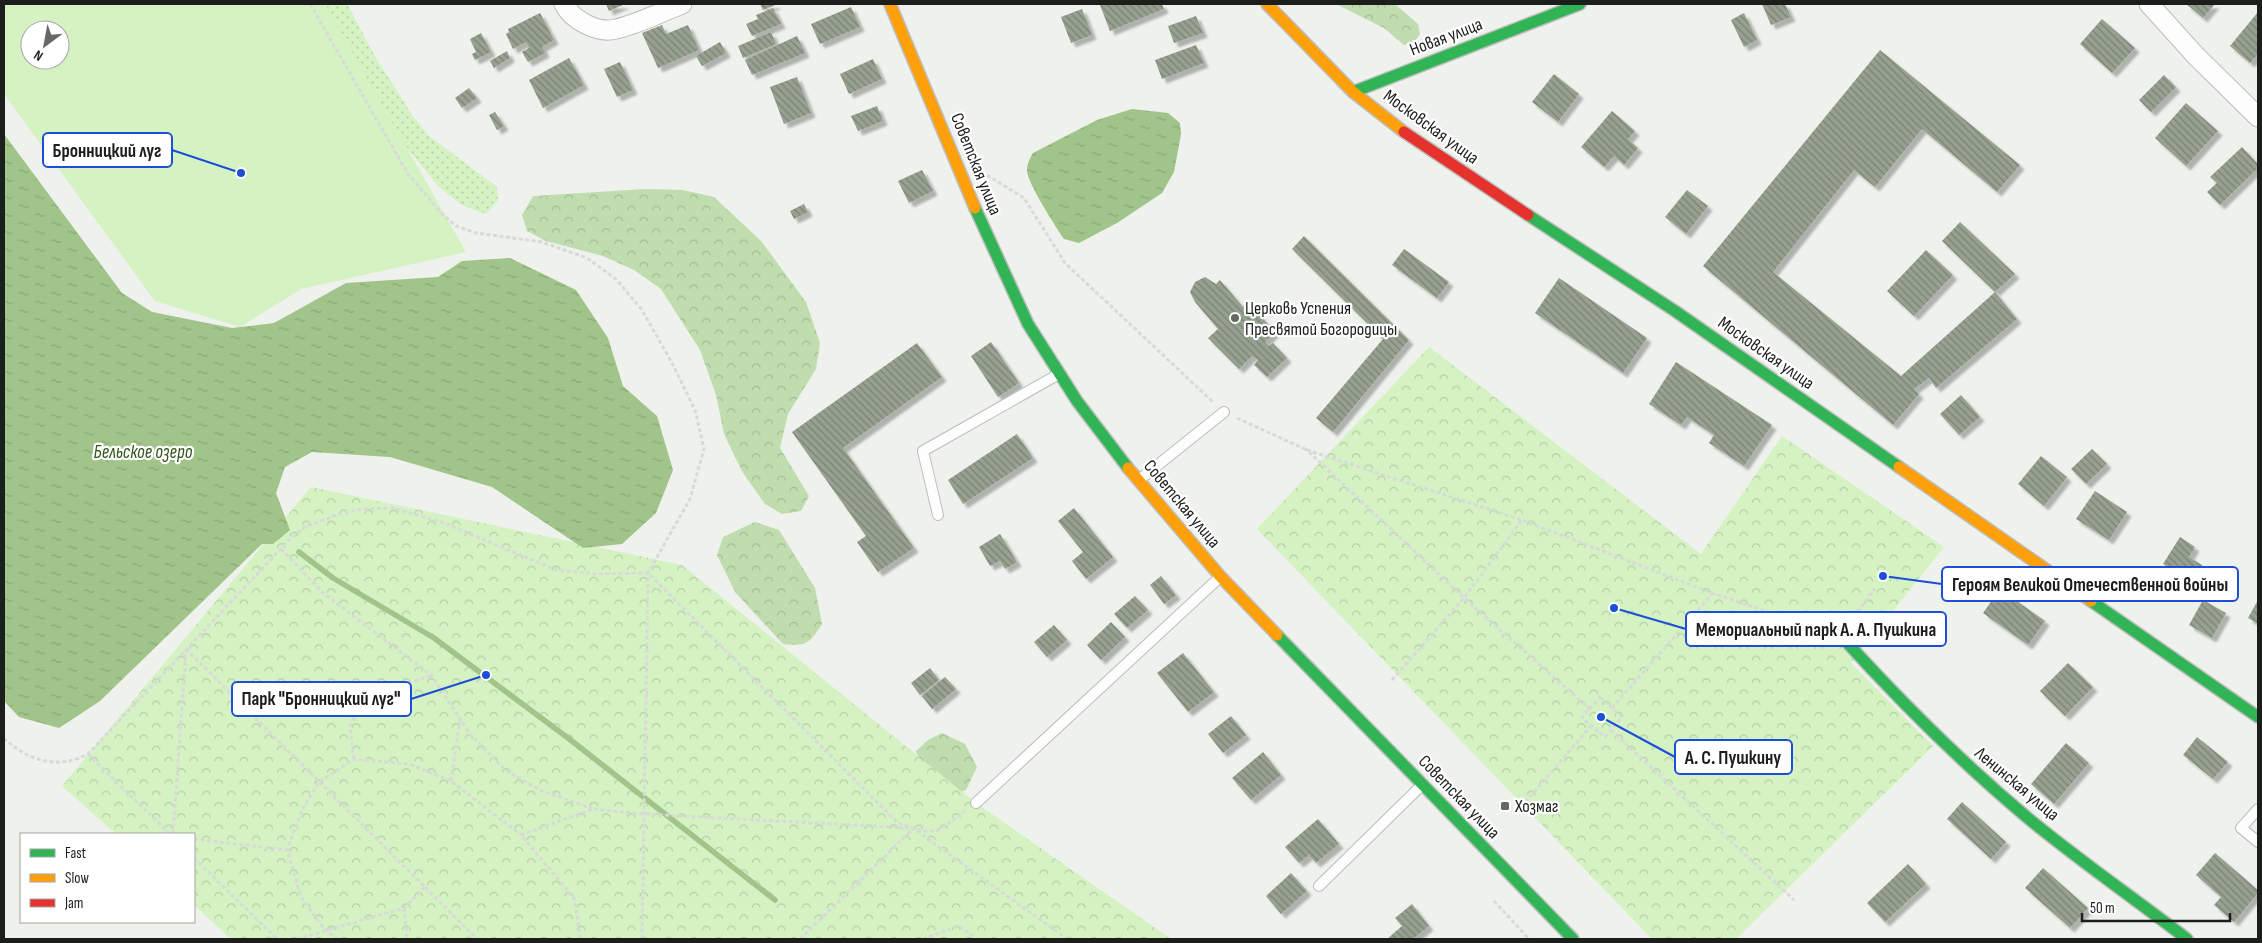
<svg xmlns="http://www.w3.org/2000/svg" width="2262" height="943" viewBox="0 0 2262 943" font-family="'Sofia Sans Condensed',sans-serif">
	<defs>
		<pattern id="grass-dots" width="8" height="8" patternUnits="userSpaceOnUse" patternTransform="scale(1.25)"><rect width="8" height="8" fill="#d4f2c2"/><path d="M2 2h.1M6 6h.1" fill="none" stroke="#b5cfa6" stroke-width="1.8" stroke-linecap="round"/></pattern>
		<pattern id="forest-crowns" width="20" height="18" patternUnits="userSpaceOnUse" patternTransform="scale(1.25)"><rect width="20" height="18" fill="#bfddae"/><path d="M2 6a3 3 0 1 1 6 0M12 15a3 3 0 1 1 6 0" fill="none" stroke="#a4bd95"/></pattern>
		<pattern id="park-crowns" width="20" height="18" patternUnits="userSpaceOnUse" patternTransform="scale(1.25)"><rect width="20" height="18" fill="#d4f2c2"/><path d="M2 6a3 3 0 1 1 6 0M12 15a3 3 0 1 1 6 0" fill="none" stroke="#b5cfa6"/></pattern>
		<pattern id="water-ripples" width="26" height="14" patternUnits="userSpaceOnUse" patternTransform="scale(1.25)"><rect width="26" height="14" fill="#a0c48a"/><path d="M2 4q2-2 4 0t4 0M15 11q2-2 4 0t4 0" fill="none" stroke="#89a876"/></pattern>
		<pattern id="building-back-hatch" width="6" height="6" patternUnits="userSpaceOnUse" patternTransform="scale(1.25)"><rect width="6" height="6" fill="#97a190"/><path d="M-1 5l2 2M0 0l6 6M5-1l2 2" fill="none" stroke="#7a8375"/></pattern>
		<filter id="shadow"><feDropShadow dx="4.5" dy="4.5" stdDeviation="1" flood-color="#0004"/></filter>
	</defs>
	<rect width="100%" height="100%" fill="#eef1ec"/>
	<!-- grass -->
	<path fill="url(#grass-dots)" d="M322 4H347L376 58 412 115 428 135 497 187 498 200 486 214 462 205 439 187 379 113Z"/>
	<!-- forest -->
	<path fill="url(#forest-crowns)" d="M1336 4H1395L1418 24 1420 34 1413 43 1404 45 1384 28Z
		M645 189 683 190 714 197 761 241 806 302 820 343 816 369 788 414 780 448 809 496 801 511 782 514 765 504 743 473 724 434 716 395 700 350 661 289 634 270 603 256 546 241 527 231 522 215 533 196Z
		M755 522 779 530 815 588 822 624C810 643 806 647 783 644L735 592 717 555 723 537Z
		M942 733 965 744 977 767 966 790 951 796 924 774 916 751 928 740Z"/>
	<!-- park -->
	<path fill="url(#park-crowns)" d="M1429 347 1701 554 1782 436 1944 547 1851 663 1933 746 1736 939H1652L1257 529Z
		M311 487 682 565 976 803 1171 939H231L194 905V834H116L62 786Z"/>
	<!-- pitch -->
	<path fill="#d4f2c2" fill-rule="evenodd" d="M4 4H325L466 252 301 289 240 327 155 301 4 94ZM30 30H60V60H30Z"/>
	<!-- water -->
	<path fill="url(#water-ripples)" d="M1132 109 1168 113 1180 123 1181 134 1174 172 1162 193 1117 223 1079 243 1064 239C1056 227 1028 184 1027 171 1027 164 1030 158 1033 153L1097 120Z
		M4 134 122 293 152 312 232 328 274 323 346 283 438 277 462 261 510 258 576 290 608 338 623 386 657 416 673 470 656 513 622 544 583 548 492 487 390 457 312 452 285 467 276 493 290 530 273 544H262L100 701 59 728 19 717 4 701Z"/>
	<g fill="none" stroke-linecap="round" stroke-linejoin="round">
		<!-- stream -->
		<path stroke="#a0c48a" stroke-width="5.5" d="M299 552 333 578 434 638 568 738 775 900"/>
	</g>
	<!-- building -->
	<path fill="url(#building-back-hatch)" filter="url(#shadow)" d="M606 4H625L609 11Z
		M760 4H778L763 10Z
		M1104 4H1162L1164 9 1110 31 1100 5Z
		M1762 4H1785L1791 17 1771 25Z
		M2186 4H2215L2203 18Z
		M851 7 860 27 820 44 811 24Z
		M773 8 781 24 752 36 746 24 758 19 756 15Z
		M1082 9 1092 35 1071 43 1061 17Z
		M2258 12V54L2250 63 2230 46Z
		M540 13 554 40 542 47 545 53 528 62 522 52 529 48 526 42 513 49 506 34 509 32 508 29Z
		M1744 13 1757 40 1744 47 1731 20Z
		M1196 16 1203 33 1174 43 1168 26Z
		M2102 19 2135 48 2112 73 2080 44Z
		M662 25 666 34 688 25 699 50 658 68 642 33Z
		M771 32 776 44 743 58 738 46Z
		M481 33 491 52 475 60 472 54 476 52 470 39Z
		M797 36 805 53 752 75 745 60Z
		M720 42 726 53 702 66 696 56Z
		M1196 45 1204 63 1162 79 1155 60Z
		M1880 50 2020 165 1997 192 1922 129 1875 187 1854 170 1773 272 1901 376 1995 292 2017 319 1936 388 1929 378 1914 389 1919 394 1893 425 1703 266Z
		M507 51 510 58 494 68 490 61Z
		M569 58 584 85 543 108 529 80Z
		M873 59 882 79 849 94 840 74Z
		M620 62 633 90 617 97 604 69Z
		M1554 74 1579 94 1558 122 1532 102Z
		M2164 75 2176 87 2151 112 2139 100Z
		M797 77 811 113 784 124 770 87Z
		M469 88 477 98 462 108 455 98Z
		M2186 103 2218 131 2186 166 2155 138Z
		M877 106 883 121 858 131 851 116Z
		M1612 111 1635 131 1628 139 1638 148 1624 165 1614 156 1604 167 1581 147Z
		M495 112 504 126 497 130 489 115Z
		M2242 147 2258 164V168L2220 205 2207 192 2217 183 2210 177Z
		M922 170 933 191 909 203 898 181Z
		M1687 190 1708 206 1686 234 1665 217Z
		M804 204 808 212 794 219 790 211Z
		M1960 222 2015 274 1995 292 1942 241Z
		M1304 236 1409 340 1333 432 1316 418 1383 339 1292 249Z
		M1404 249 1449 282 1437 298 1392 265Z
		M1926 250 1953 275 1914 316 1887 291Z
		M1205 277 1216 284 1220 280 1243 307 1248 302 1275 332 1265 342 1268 346 1273 343 1287 358 1267 377 1254 365 1258 360 1252 356 1239 369 1208 338 1218 329 1195 302 1190 292 1195 282Z
		M1559 278 1647 338 1623 373 1535 313Z
		M991 342 1019 383 998 397 971 356Z
		M917 343 942 377 843 448 914 548 878 572 857 542 866 536 792 432Z
		M1676 362 1772 425 1744 466 1709 443 1714 435 1687 417 1681 425 1649 404Z
		M1961 395 1980 417 1959 435 1940 414Z
		M1017 434 1033 458 963 504 948 480Z
		M2092 449 2107 464 2086 484 2071 469Z
		M2041 456 2067 477 2044 506 2018 484Z
		M2095 491 2127 512 2109 540 2076 519Z
		M1074 508 1113 557 1086 579 1072 561 1083 552 1058 521Z
		M1000 534 1017 562 1005 569 1000 561 990 566 979 547Z
		M2180 537 2195 547 2189 557 2202 565 2191 582 2163 564Z
		M1161 576 1176 595 1164 604 1150 585Z
		M2000 589 2045 621 2028 645 1983 613Z
		M1135 596 1148 610 1127 628 1114 614Z
		M2203 600 2226 613 2212 638 2189 625Z
		M2258 600V624L2248 618Z
		M1111 622 1125 637 1101 660 1087 645Z
		M1054 625 1067 640 1047 657 1034 642Z
		M1183 653 1214 692 1188 712 1157 673Z
		M2068 663 2093 687 2065 716 2040 691Z
		M930 668 939 680 920 695 911 683Z
		M945 677 956 689 932 709 922 696Z
		M1231 716 1246 735 1223 753 1208 734Z
		M2197 737 2228 762 2213 779 2183 755Z
		M2066 743 2089 763 2054 804 2031 784Z
		M1263 752 1281 775 1251 800 1232 778Z
		M1962 802 2006 842 1991 859 1947 819Z
		M1318 819 1339 844 1316 863 1309 855 1299 863 1285 847Z
		M2215 853 2258 890V893L2234 922 2214 905 2221 897 2196 875Z
		M1908 864 1926 884 1885 922 1867 903Z
		M2043 868 2088 908 2070 928 2025 888Z
		M1291 873 1307 891 1281 914 1266 896Z
		M1412 904 1429 926 1413 939H1387L1402 926 1395 918Z"/>
	<g fill="none" stroke-linecap="round" stroke-linejoin="round">
		<!-- lane casing -->
		<g stroke="#bcbebb" stroke-width="12">
			<path id="lane" d="M1139 480 1224 412
				M938 515 923 451 1059 374
				M976 803 1220 577
				M2258 809 2241 828 2258 842
				M1319 886 1422 785"/>
		</g>
		<!-- street casing -->
		<g stroke="#bcbebb" stroke-width="21">
			<path id="street" d="M564 4C572 20 598 34 616 29 638 24 661 12 682 4
				M2149 4 2196 56 2258 117"/>
		</g>
		<!-- fast casing -->
		<g stroke="#bcbebb" stroke-width="14">
			<path id="fast" d="M1353 92 1580 4
				M975 208 1028 324 1077 401 1128 468
				M1528 215 1675 311 1899 467
				M2091 601 2258 717
				M1277 635 1573 939
				M1841 636C1900 701 1962 763 2029 819 2080 861 2135 899 2187 939"/>
		</g>
		<!-- slow casing -->
		<g stroke="#bcbebb" stroke-width="14">
			<path id="slow" d="M890 4 975 208
				M1267 4 1353 92 1404 132
				M1899 467 2091 601
				M1128 468 1220 576 1277 635"/>
		</g>
		<!-- jam casing -->
		<g stroke="#bcbebb" stroke-width="14">
			<path id="jam" d="M1404 132 1528 215"/>
		</g>
		<!-- path -->
		<path stroke="#d9dad8" stroke-width="3" stroke-dasharray="4 2.5" stroke-linecap="butt" d="M310 4 408 174 442 214 456 226 476 233 542 242 587 258 616 279 642 310 671 361 695 410 704 449 690 499 648 573 642 939
			M987 175 1024 198 1065 263 1213 402
			M1237 418 1307 450
			M281 549 322 592 432 676 470 734 505 770 542 791 593 809
			M1854 617 1875 588
			M186 649 477 939
			M1392 680 1464 598 1522 520
			M1600 697 1622 717 1605 737 1582 718Z
			M1612 708 1712 594
			M1590 709 1464 598 1307 450 1522 520 1712 593 1819 629
			M1611 730 1794 900
			M4 738C28 761 58 770 88 754L290 539 305 527 342 513 363 509 393 508 444 523 556 570 599 574 648 573 898 823C936 836 934 835 965 811
			M88 754 170 834
			M354 759 350 727 361 702 388 689 431 676
			M451 781 460 720
			M1517 812 1591 726
			M917 831 1067 939
			M173 834 186 650
			M194 839 287 850
			M194 858 277 939
			M1494 901 1529 939
			M404 908 407 939
			M297 939 404 908 425 887
			M338 939 325 930 301 897 287 850 303 808 319 782 354 759 409 764 451 781 521 835
			M581 939 574 898 521 835 593 809 644 814 909 828
			M800 939 914 828
			M923 939 959 926 977 939"/>
		<!-- lane -->
		<use href="#lane" stroke="#fcfdfc" stroke-width="10"/>
		<!-- street -->
		<use href="#street" stroke="#fcfdfc" stroke-width="19"/>
		<!-- fast -->
		<use href="#fast" stroke="#30b455" stroke-width="11"/>
		<!-- slow -->
		<use href="#slow" stroke="#ff9f0a" stroke-width="11"/>
		<!-- jam -->
		<use href="#jam" stroke="#e5322d" stroke-width="11"/>
	</g>
	<!-- markers -->
	<g fill="#666864" stroke="#fff" stroke-width="2">
		<circle cx="1235" cy="318" r="5"/>
		<rect x="1500" y="801" width="10" height="10" rx="2.5"/>
	</g>
	<g text-anchor="middle" dominant-baseline="central" stroke-width="4.5" stroke-linejoin="round" paint-order="stroke">
		<!-- street labels -->
		<g font-size="18" fill="#1c1e1b" stroke="#fff">
			<text transform="translate(1446 37) rotate(-21)">Новая улица</text>
			<text transform="translate(1431 127) rotate(36)">Московская улица</text>
			<text transform="translate(976 164) rotate(68)">Советская улица</text>
			<text transform="translate(1766 353) rotate(35)">Московская улица</text>
			<text transform="translate(1182 504) rotate(50)">Советская улица</text>
			<text transform="translate(2017 784) rotate(40)">Ленинская улица</text>
			<text transform="translate(1459 797) rotate(46)">Советская улица</text>
		</g>
		<!-- poi labels -->
		<g font-size="18" fill="#1c1e1b" stroke="#fff" text-anchor="start">
			<text x="1245" y="308">Церковь Успения<tspan x="1245" dy="21">Пресвятой Богородицы</tspan></text>
			<text x="1515" y="806">Хозмаг</text>
		</g>
		<!-- water labels -->
		<g font-size="19" font-style="italic" fill="#33531c" stroke="#fff">
			<text x="143" y="452">Бельское озеро</text>
		</g>
	</g>
	<!-- callouts -->
	<path fill="none" stroke="#1d4ed8" stroke-width="2" d="M241 173L172 150M1883 576L1942 584M1614 608L1686 629M486 675L411 699M1601 717L1675 757"/>
	<g fill="#1d4ed8" stroke="#fff" stroke-width="2">
		<circle cx="241" cy="173" r="5"/>
		<circle cx="1883" cy="576" r="5"/>
		<circle cx="1614" cy="608" r="5"/>
		<circle cx="486" cy="675" r="5"/>
		<circle cx="1601" cy="717" r="5"/>
	</g>
	<g fill="#fff" stroke="#1d4ed8" stroke-width="2">
		<rect x="43" y="133" width="129" height="34" rx="5"/>
		<rect x="1942" y="567" width="296" height="34" rx="5"/>
		<rect x="1686" y="612" width="260" height="34" rx="5"/>
		<rect x="232" y="682" width="179" height="34" rx="5"/>
		<rect x="1675" y="740" width="117" height="34" rx="5"/>
	</g>
	<g font-size="19" text-anchor="middle" font-weight="bold" fill="#1c1e1b">
		<text x="107" y="157">Бронницкий луг</text>
		<text x="2090" y="591">Героям Великой Отечественной войны</text>
		<text x="1816" y="636">Мемориальный парк А. А. Пушкина</text>
		<text x="321" y="705">Парк "Бронницкий луг"</text>
		<text x="1733" y="764">А. С. Пушкину</text>
	</g>
	<!-- border -->
	<rect width="2262" height="943" fill="none" stroke="#1c1e1b" stroke-width="10"/>
	<!-- legend -->
	<rect x="20" y="833" width="175" height="90" fill="#ffffff" stroke="#a4a5a4"/>
	<rect x="30" y="849" width="25" height="8" fill="#30b455" stroke="#a4a5a4"/>
	<text x="65" y="858" font-size="15" fill="#1c1e1b">Fast</text>
	<rect x="30" y="874" width="25" height="8" fill="#ff9f0a" stroke="#a4a5a4"/>
	<text x="65" y="883" font-size="15" fill="#1c1e1b">Slow</text>
	<rect x="30" y="899" width="25" height="8" fill="#e5322d" stroke="#a4a5a4"/>
	<text x="65" y="908" font-size="15" fill="#1c1e1b">Jam</text>
	<!-- north arrow -->
	<g transform="translate(45 45) rotate(212)"><circle r="24" fill="#ffffff" stroke="#a4a5a4"/>
	<path d="M0-4L9 19L0 12L-9 19Z" fill="#666864"/>
	<text y="-8" font-size="14" font-weight="bold" text-anchor="middle" fill="#1c1e1b">N</text>
	</g>
	<!-- scale -->
	<path d="M2082 913v8h148v-8" fill="none" stroke="#1c1e1b" stroke-width="2.5"/>
	<text x="2090" y="913" font-size="15" fill="#1c1e1b" stroke="#ffffff" stroke-width="4" paint-order="stroke">50 m</text>
</svg>
